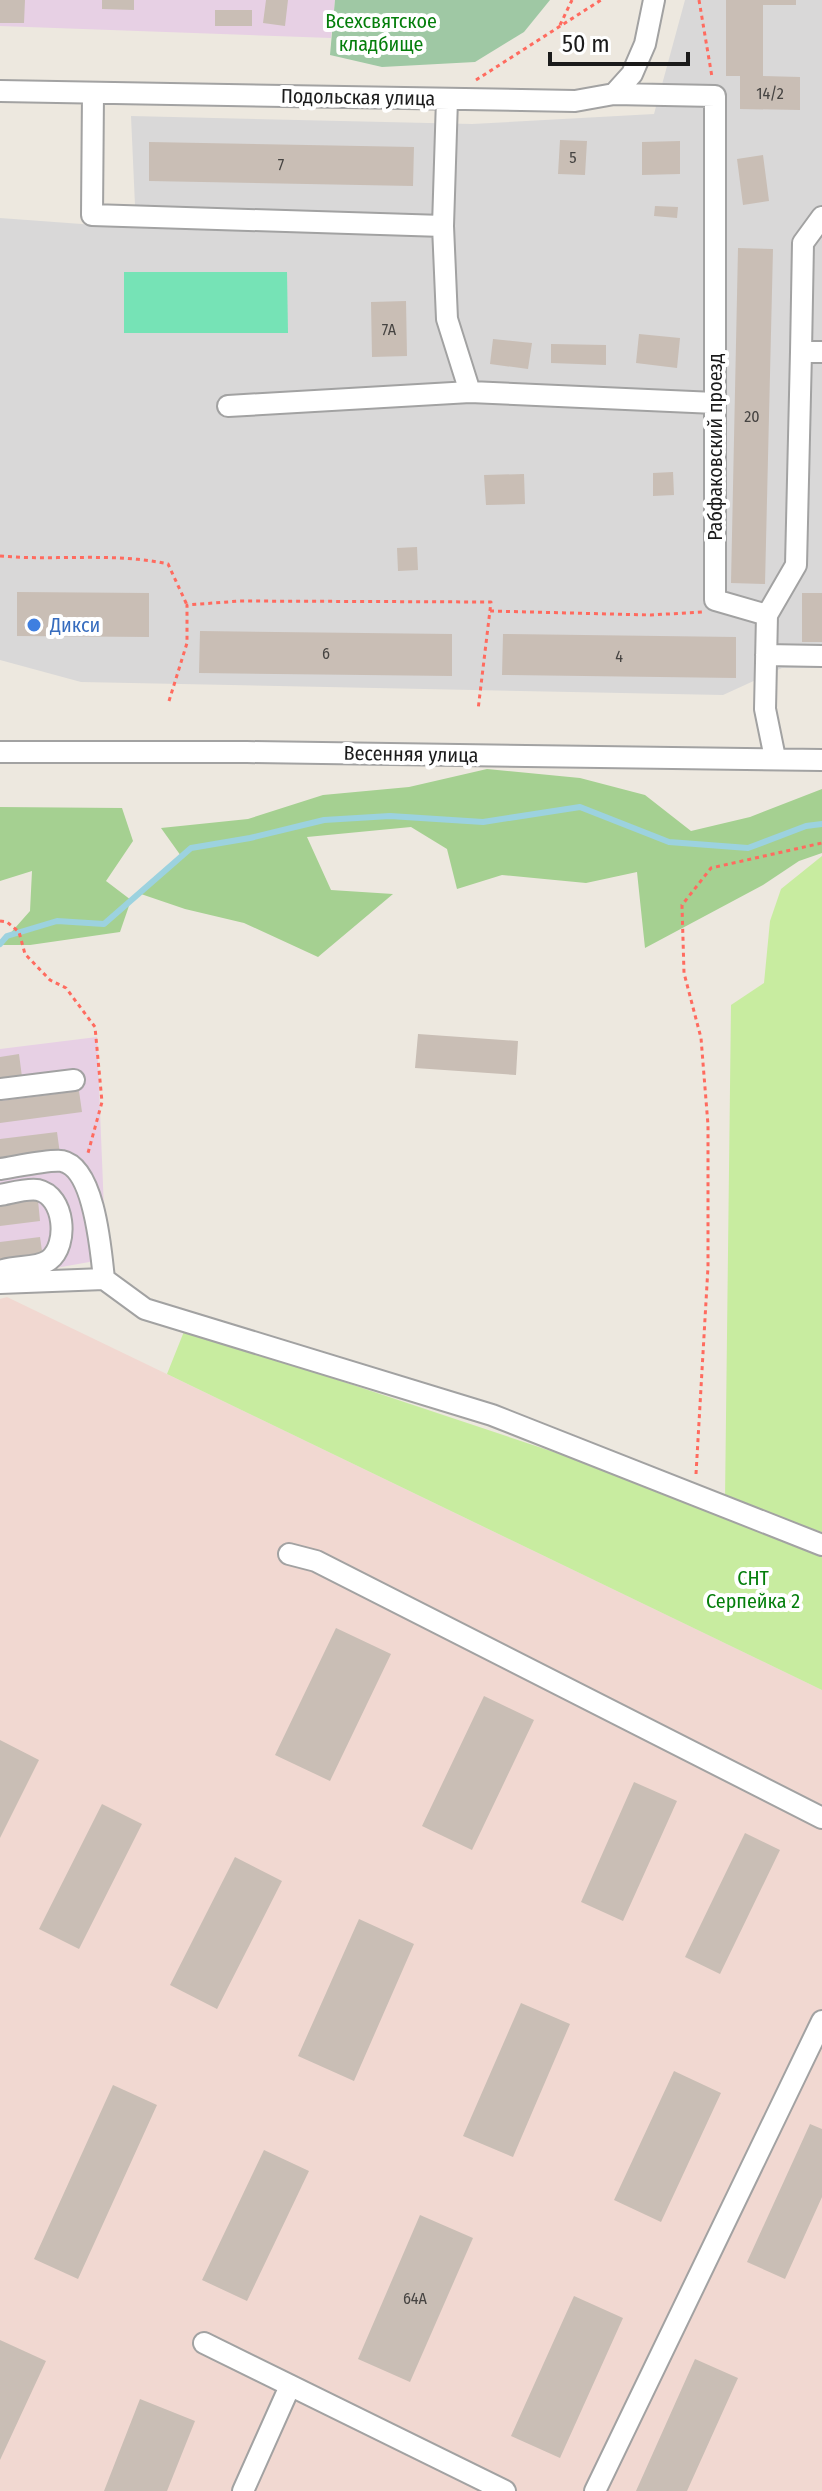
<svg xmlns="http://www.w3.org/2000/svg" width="822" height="2491" viewBox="0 0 822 2491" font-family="'Fira Sans Condensed',sans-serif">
	<rect width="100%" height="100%" fill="#ede8df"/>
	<!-- residential -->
	<path fill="#d9d8d8" d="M685 0H822V668H782L723 695 81 682 0 660V218L136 228 131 116 472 124 654 114Z"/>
	<!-- industrial -->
	<path fill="#e7d0e4" d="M0 0H335L331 38 0 26Z
		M97 1037 106 1259 0 1278V1049Z"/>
	<!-- military -->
	<path fill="#f1d8d1" d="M7 1297 822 1690V2491H0V1299Z"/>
	<!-- grass -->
	<path fill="#c8eca0" d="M822 856V1532L725 1500 731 1005 764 983 770 921 781 889Z
		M185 1329 626 1476 822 1550V1690L167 1374Z"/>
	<!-- forest -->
	<path fill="#a5d091" d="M487 769 580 778 645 795 691 831 750 817 822 789V853L799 861 763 885 645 948 637 872 586 883 502 875 457 889 447 849 411 827 307 837 331 890 393 894 318 957 244 923 185 909 138 893 181 856 161 828 248 819 323 795 409 787Z
		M0 807 122 808 133 841 106 881 131 900 120 932 30 945H0L30 911 32 871 0 881Z"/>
	<!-- cemetery -->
	<path fill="#9fc8a4" d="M335 0H550L524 32 475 62 382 67 330 55Z"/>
	<!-- pitch -->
	<path fill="#76e3b6" d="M124 272H287L288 333H124Z"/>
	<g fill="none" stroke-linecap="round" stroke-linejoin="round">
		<!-- stream -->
		<path stroke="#9cd2df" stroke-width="6" d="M0 944 7 936 57 921 104 924 191 848 250 838 324 820 390 816 483 822 580 807 669 842 748 848 806 826 822 824"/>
	</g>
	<!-- building -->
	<path fill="#c9beb5" d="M0 0H25L24 23H0Z
		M102 0H134V10L102 9Z
		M266 0H288L285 26 263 23Z
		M726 0H796V5H763V76L800 77V110L740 109V76H726Z
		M215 10H252V26H215Z
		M560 140 587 141 585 175 558 174Z
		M680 141V174L642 175V142Z
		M149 142 414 147 413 186 149 181Z
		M763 155 769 201 743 205 737 159Z
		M655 206 678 207 677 218 654 216Z
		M738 248 773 249 765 584 731 583Z
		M406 301 407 356 372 357 371 302Z
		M639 334 680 338 677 368 636 363Z
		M493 339 532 343 528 369 490 364Z
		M551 344 606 345V365L551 363Z
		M673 472 674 495 653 496V473Z
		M524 474 525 504 486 505 484 475Z
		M417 547 418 570 398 571 397 548Z
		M17 592 149 593V637L17 636Z
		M802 593H822V642H802Z
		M200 631 452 634V676L199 673Z
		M503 634 736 637V678L502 675Z
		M418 1034 518 1041 516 1075 415 1068Z
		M19 1054 22 1077 0 1080V1057Z
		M79 1091 82 1112 0 1123V1101Z
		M57 1132 60 1154 0 1161V1139Z
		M38 1200 40 1221 0 1226V1205Z
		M40 1237 43 1258 0 1264V1242Z
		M336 1628 391 1654 330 1781 275 1755Z
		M484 1696 534 1720 472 1850 422 1826Z
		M0 1740 39 1760 0 1838Z
		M634 1782 677 1801 623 1921 581 1902Z
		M102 1804 142 1824 79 1949 39 1929Z
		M745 1833 780 1850 720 1974 685 1957Z
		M235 1857 282 1881 217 2009 170 1985Z
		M359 1919 414 1944 354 2081 298 2056Z
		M521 2003 570 2024 513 2157 463 2136Z
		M674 2071 721 2093 661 2222 614 2200Z
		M113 2085 157 2105 78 2279 34 2259Z
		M810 2124 822 2129V2197L785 2279 747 2262Z
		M264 2150 309 2171 247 2301 202 2280Z
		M420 2215 473 2238 410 2382 358 2359Z
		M574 2296 623 2318 560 2458 511 2436Z
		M0 2340 46 2361 0 2460Z
		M695 2359 738 2378 687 2491H636Z
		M140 2399 195 2421 167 2491H104Z"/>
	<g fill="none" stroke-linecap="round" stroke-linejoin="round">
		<!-- minor casing -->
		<g stroke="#a2a2a2" stroke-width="24">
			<path id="minor" d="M0 91 575 101 614 94 715 96V600L767 615 765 709 775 758
				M93 93 92 215 443 226 447 99
				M614 94 632 74 645 44 654 0
				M443 226 447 319 470 392
				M801 352 803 243 822 217
				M228 406 470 392 715 403
				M767 615 796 565 801 352H822
				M766 655 822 656
				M0 752H247L822 760
				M0 1089 74 1080
				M0 1169C14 1167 50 1159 62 1161 95 1168 101 1252 104 1279
				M0 1195C11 1193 28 1188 38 1190 65 1196 69 1245 49 1260 37 1269 15 1265 0 1271
				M0 1283 104 1279 145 1309 492 1415 822 1545
				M289 1554 316 1561 822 1818
				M204 2343 505 2491
				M243 2491 290 2386
				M595 2491 822 2021"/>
		</g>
		<!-- path -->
		<path stroke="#ff6b5f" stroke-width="3" stroke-dasharray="4 4" stroke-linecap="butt" d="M699 0 712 77
			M560 25 572 0
			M476 80 601 0
			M0 556C56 561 113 552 168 564L187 605
			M490 611 651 615 702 612
			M169 701 187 643V605L240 601 491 602 478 710
			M0 921 7 922 19 932 25 954 50 980 66 988 95 1027 102 1102 88 1153
			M696 1474 708 1267V1125L701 1038 684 973 682 905 711 868 822 843"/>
		<!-- minor -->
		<use href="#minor" stroke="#fff" stroke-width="20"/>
	</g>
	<!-- markers -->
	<circle fill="#3f7fe0" stroke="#fff" stroke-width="3" cx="34" cy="625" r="8"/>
	<g text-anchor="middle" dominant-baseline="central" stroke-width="8" stroke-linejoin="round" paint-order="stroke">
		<!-- number labels -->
		<g font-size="16" fill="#464442">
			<text x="770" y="93">14/2</text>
			<text x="573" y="157">5</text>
			<text x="281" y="164">7</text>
			<text x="389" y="329">7А</text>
			<text x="752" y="416">20</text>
			<text x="326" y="653">6</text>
			<text x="619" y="656">4</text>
			<text x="415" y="2298">64А</text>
		</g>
		<!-- park labels -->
		<g font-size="20" fill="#047e0b" stroke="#fff">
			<text x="381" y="21">Всехсвятское<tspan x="381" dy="23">кладбище</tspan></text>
			<text x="753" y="1578">СНТ<tspan x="753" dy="23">Серпейка 2</tspan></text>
		</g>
		<!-- street labels -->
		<g font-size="20" fill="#1b1b1b" stroke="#fff">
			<text transform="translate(358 97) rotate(1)">Подольская улица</text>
			<text transform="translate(715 447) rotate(-90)">Рабфаковский проезд</text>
			<text transform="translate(411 754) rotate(1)">Весенняя улица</text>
		</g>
		<!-- shop labels -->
		<g font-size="20" fill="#366cbe" stroke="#fff" text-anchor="start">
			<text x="50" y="625">Дикси</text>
		</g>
	</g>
	<!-- scale -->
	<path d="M550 52v12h138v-12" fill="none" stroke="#1b1b1b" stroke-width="4"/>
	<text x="562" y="52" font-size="24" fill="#1b1b1b" stroke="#ffffff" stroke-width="6" paint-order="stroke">50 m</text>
</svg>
